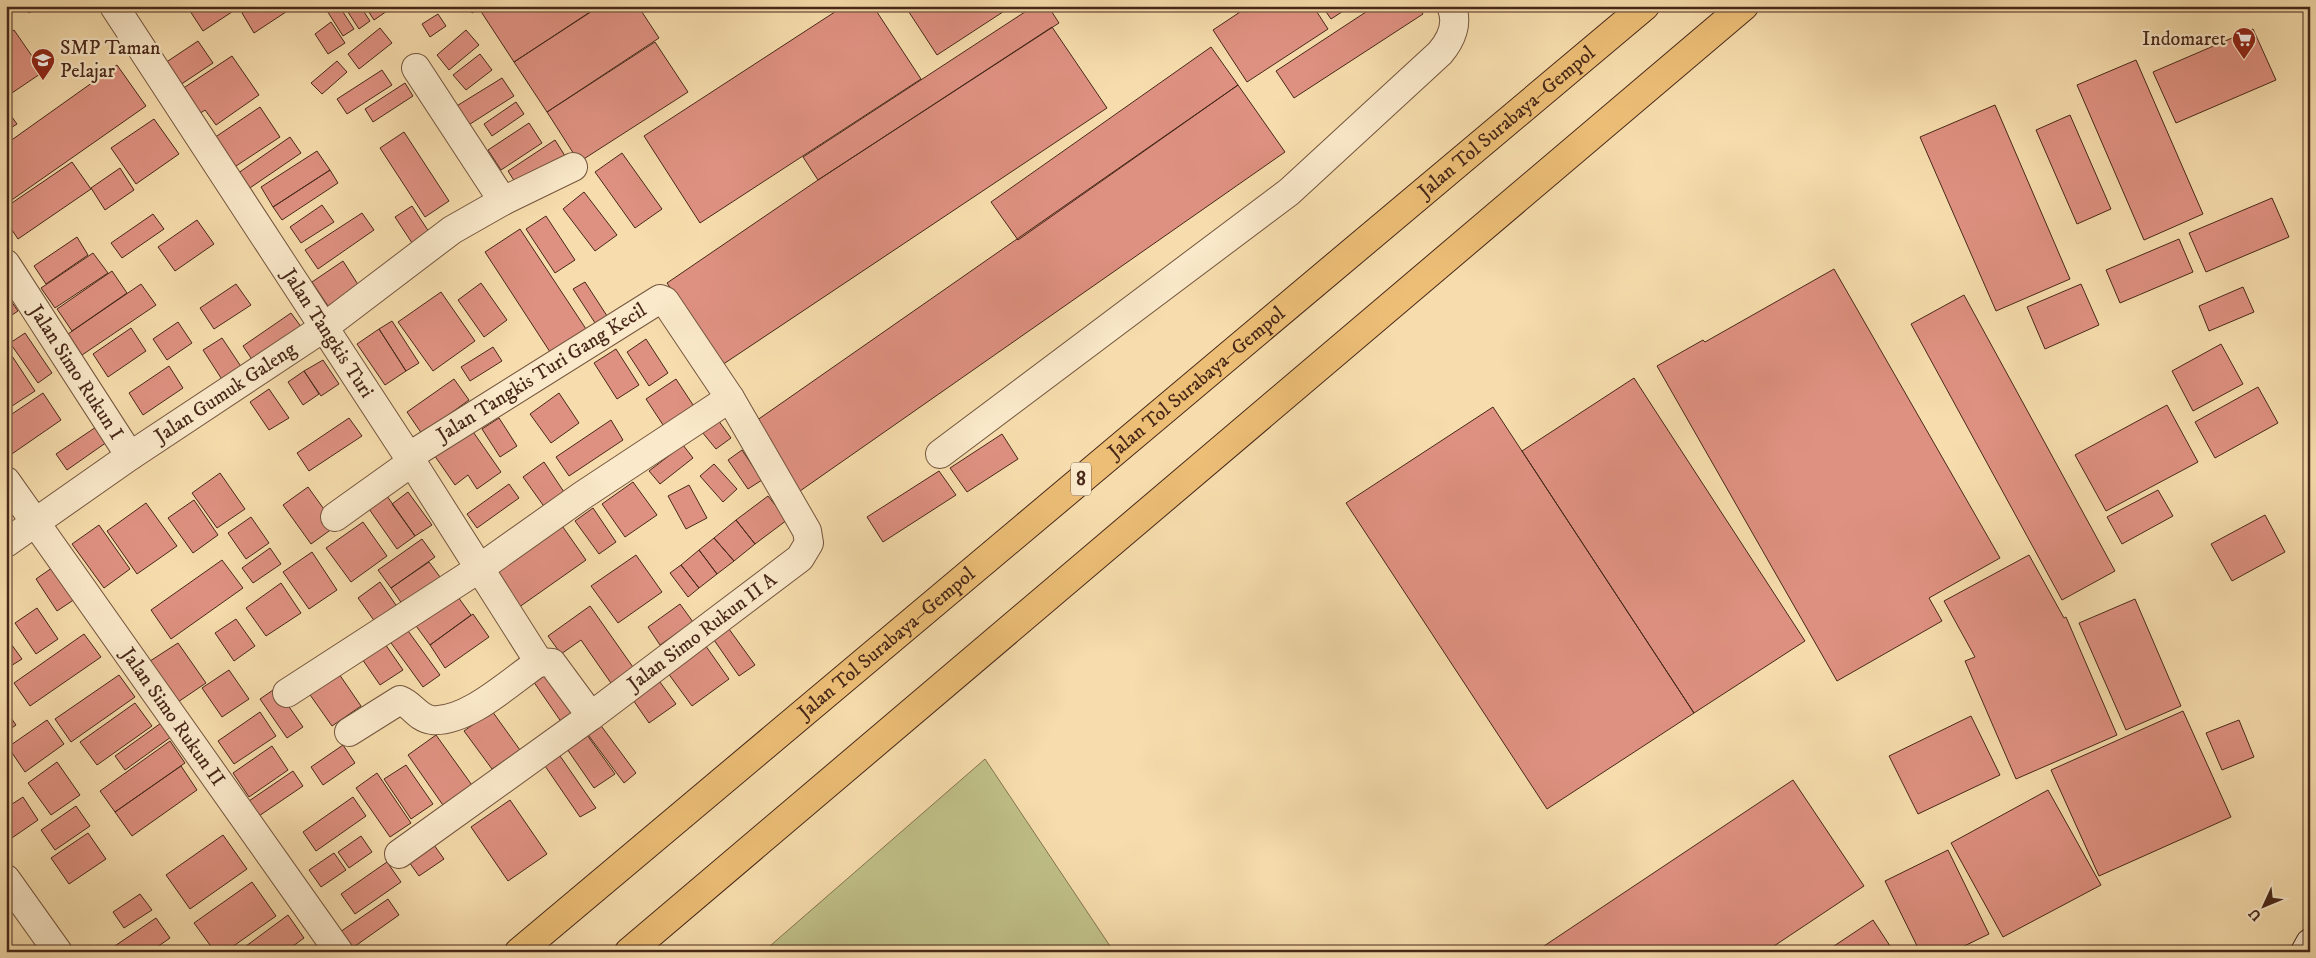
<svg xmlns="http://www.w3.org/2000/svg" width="2316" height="958" viewBox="0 0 2316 958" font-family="'IM FELL DW Pica',serif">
	<rect width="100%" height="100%" fill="#f7ddad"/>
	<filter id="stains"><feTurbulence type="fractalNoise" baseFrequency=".004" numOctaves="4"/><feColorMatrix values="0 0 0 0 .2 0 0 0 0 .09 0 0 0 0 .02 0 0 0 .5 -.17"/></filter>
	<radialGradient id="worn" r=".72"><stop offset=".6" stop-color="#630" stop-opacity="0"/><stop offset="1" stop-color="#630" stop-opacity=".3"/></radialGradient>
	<!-- green -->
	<path fill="#c0c088" stroke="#847450" d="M985 759 1114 952H763Z"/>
	<!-- building -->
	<path fill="#df9181" stroke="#482819" d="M24 6H39L29 13Z
		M167 6H178L170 11Z
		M197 6H241L203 31 190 11Z
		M252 6H295L254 33 242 13Z
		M324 6H339L354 29 343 36Z
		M344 6H360L370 21 359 29Z
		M365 6H388L390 9 374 20Z
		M468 6H483L472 13Z
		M486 6H599L514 62 480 10Z
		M600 6H638L659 38 547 112 514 62Z
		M844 6H873L921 79 700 223 644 136Z
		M905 6H1012L937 55Z
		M1034 6H1048L1059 23 818 180 803 157Z
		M1249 6H1313L1328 29 1247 82 1213 30Z
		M1322 6H1351L1331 19Z
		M1375 6H1418L1423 14 1294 98 1276 71Z
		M438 14 446 26 430 37 422 24Z
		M331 22 345 43 328 54 315 34Z
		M1052 27 1107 108 722 365 667 283 818 180Z
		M380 28 392 43 359 69 348 54Z
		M2253 29 2276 80 2176 123 2153 72Z
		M14 30 43 72 6 97V35Z
		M466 30 479 45 449 70 437 55Z
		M198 41 213 63 177 87 162 65Z
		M655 42 688 92 579 162 547 112Z
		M1211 47 1238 85 1018 240 991 202Z
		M480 54 492 70 466 90 453 75Z
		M232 56 259 95 216 125 205 110 199 114 182 89Z
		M2136 60 2203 214 2144 240 2077 85Z
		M337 61 347 72 322 94 311 83Z
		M117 65 146 106 6 204V144Z
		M382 70 392 85 347 114 337 99Z
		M502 78 514 96 467 126 455 107Z
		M405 83 413 96 373 122 365 109Z
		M1238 85 1285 152 800 491 753 423Z
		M516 102 524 114 492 136 484 124Z
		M1995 105 2070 279 1996 311 1920 137Z
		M260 107 280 137 227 172 208 142Z
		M6 109 17 124 6 131Z
		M2070 115 2111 209 2077 224 2036 130Z
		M154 119 179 154 136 184 111 148Z
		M529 123 542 143 501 170 488 150Z
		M404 132 449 201 425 217 380 148Z
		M290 137 301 153 244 192 234 176Z
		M555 140 567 159 520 190 508 171Z
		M317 151 330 170 273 207 261 187Z
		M622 153 662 209 635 228 595 172Z
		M72 162 91 189 18 239 6 221V207Z
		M120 168 134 190 105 210 91 188Z
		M330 170 338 183 282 220 273 207Z
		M584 192 617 235 595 251 563 209Z
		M2272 198 2289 237 2206 272 2189 233Z
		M322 205 334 222 301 243 290 227Z
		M412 206 431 235 414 246 395 217Z
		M362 213 374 230 318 269 305 250Z
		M153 214 164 229 122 258 111 243Z
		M546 216 575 260 555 273 526 229Z
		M197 220 214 244 175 271 158 247Z
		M520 229 588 332 552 355 485 252Z
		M77 237 88 255 46 284 34 266Z
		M2179 239 2193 272 2120 303 2106 270Z
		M93 253 108 273 55 308 41 288Z
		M343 261 359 286 328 306 312 282Z
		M1834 269 2000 558 1929 598 1942 621 1837 681 1657 366 1703 340 1705 342Z
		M112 271 127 293 72 331 57 309Z
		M585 282 611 322 599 329 573 289Z
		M481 283 507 320 484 337 458 300Z
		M141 284 156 305 82 355 68 334Z
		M236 284 251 305 214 329 200 308Z
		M2081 284 2099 325 2045 349 2027 307Z
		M2243 287 2254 312 2209 331 2199 306Z
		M441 292 475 341 433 371 398 322Z
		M6 294 18 311 6 319Z
		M1964 295 2115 571 2062 600 1911 324Z
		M291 313 302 328 253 361 243 346Z
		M392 321 419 363 406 371 379 329Z
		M178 322 192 343 167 360 153 339Z
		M131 328 146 351 108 377 93 354Z
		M379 329 406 371 385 385 357 344Z
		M25 333 52 373 38 383 10 343Z
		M222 338 242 368 223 381 203 350Z
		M646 339 668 373 649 386 627 352Z
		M2221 344 2243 384 2193 411 2172 371Z
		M493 347 502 361 470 381 461 367Z
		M616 349 639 385 617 399 594 363Z
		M12 356 35 391 6 410V360Z
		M323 360 339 384 321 396 304 371Z
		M169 366 183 388 143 415 129 393Z
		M304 371 319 394 303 405 288 382Z
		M1634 378 1805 641 1694 713 1522 451Z
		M454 379 469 400 422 434 407 412Z
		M676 379 699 414 669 434 646 399Z
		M2258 387 2278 423 2215 458 2195 422Z
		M269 389 289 418 269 430 250 402Z
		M43 393 61 420 6 458V418Z
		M559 393 579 423 551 443 530 414Z
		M2167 405 2198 462 2106 511 2075 455Z
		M1493 407 1694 713 1547 809 1346 503Z
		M349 418 362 436 309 471 297 453Z
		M499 418 517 446 500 457 482 429Z
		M611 420 623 440 569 476 556 457Z
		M718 420 731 438 716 449 702 432Z
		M469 426 501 472 477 489 468 475 455 485 432 452Z
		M96 427 107 442 67 470 56 454Z
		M1002 434 1018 459 967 492 950 468Z
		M683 445 693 458 660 484 649 471Z
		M742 450 762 480 748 489 728 460Z
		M544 462 568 498 548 512 523 477Z
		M714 464 737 489 723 502 700 476Z
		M939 471 956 495 883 542 867 517Z
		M220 473 245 509 217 528 192 493Z
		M633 482 657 515 625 537 602 504Z
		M509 484 519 498 477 528 467 514Z
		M689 485 707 518 686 529 668 496Z
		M308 487 336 526 311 544 283 505Z
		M2158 490 2173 516 2122 544 2107 517Z
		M408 492 432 525 415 536 392 504Z
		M387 496 415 536 397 549 369 509Z
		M768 496 787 520 755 544 736 520Z
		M194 500 218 535 193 553 168 518Z
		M146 503 177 546 137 574 107 531Z
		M593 508 616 542 599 554 575 521Z
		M2265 515 2285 552 2232 581 2211 544Z
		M251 517 269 543 246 559 228 533Z
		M558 520 586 560 515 610 487 569Z
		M736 520 755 544 734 561 714 538Z
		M363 522 387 556 351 582 326 548Z
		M99 525 130 569 104 588 72 544Z
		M714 538 734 561 717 574 699 550Z
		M422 539 435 557 391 588 378 570Z
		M270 548 281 564 253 583 242 568Z
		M699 550 717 574 699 588 681 565Z
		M312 552 337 590 309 609 283 572Z
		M636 555 662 592 618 623 591 586Z
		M2029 555 2064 618 2066 617 2117 735 2016 779 1965 661 1975 657 1944 601Z
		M222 560 243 588 171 639 151 610Z
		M429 562 443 581 405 608 391 588Z
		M59 563 81 595 57 611 36 579Z
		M681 565 699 588 688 597 670 573Z
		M380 582 400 611 378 626 358 598Z
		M281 583 301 613 266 636 246 608Z
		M453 590 471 615 430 645 411 619Z
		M2135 599 2181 706 2126 730 2079 623Z
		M680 604 693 622 660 645 648 627Z
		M590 606 635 670 613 686 581 640 561 654 548 636Z
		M37 608 58 639 36 654 15 623Z
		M473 614 489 637 445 668 430 645Z
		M236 619 255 646 234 661 215 633Z
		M403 624 440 675 423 687 386 636Z
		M729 629 755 665 739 676 714 640Z
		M84 634 101 657 30 706 14 683Z
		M6 637 22 659 6 669Z
		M383 641 403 670 380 685 360 656Z
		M703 642 729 679 692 706 665 669Z
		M178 643 206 683 175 704 147 663Z
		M549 665 581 710 562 723 531 678Z
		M229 670 249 699 222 717 202 688Z
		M337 671 361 706 332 726 308 692Z
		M119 675 135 697 71 742 55 719Z
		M657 678 676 704 649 723 631 697Z
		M276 688 303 727 287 738 260 699Z
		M135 703 152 726 97 765 80 742Z
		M6 711 16 725 6 732Z
		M492 711 520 750 492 769 464 731Z
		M2183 711 2231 817 2099 876 2051 770Z
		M260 712 276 736 234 764 218 741Z
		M1971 716 2000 775 1918 814 1889 756Z
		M47 720 64 744 25 772 8 747Z
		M2239 720 2254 757 2222 770 2206 733Z
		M161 723 171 737 125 770 115 756Z
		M599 723 636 773 624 783 586 732Z
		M436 735 474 788 445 808 408 755Z
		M587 735 615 774 594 788 567 749Z
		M170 741 185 763 115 812 100 791Z
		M343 745 355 763 323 785 311 767Z
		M272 746 288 770 249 797 233 773Z
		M558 753 596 808 580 817 543 763Z
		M57 762 80 795 51 815 28 783Z
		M406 765 433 804 411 819 384 779Z
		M181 766 197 790 132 836 115 812Z
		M293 771 303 786 256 818 246 803Z
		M377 773 411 823 390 837 356 788Z
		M1793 780 1864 886 1765 952H1535Z
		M2048 790 2101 885 2003 937 1951 843Z
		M23 797 38 820 6 842V808Z
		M353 797 366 816 316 851 303 832Z
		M510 800 547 854 508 881 471 827Z
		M76 806 90 826 55 850 41 830Z
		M88 833 106 859 69 884 51 858Z
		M223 835 247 869 190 909 166 875Z
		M361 836 372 852 349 868 338 852Z
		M429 838 444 859 419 876 404 855Z
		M1948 850 1989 934 1952 952H1920L1885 881Z
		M334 853 346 870 321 887 309 870Z
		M387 862 401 882 355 914 341 894Z
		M252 882 276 916 225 952H215L194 923Z
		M140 894 152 910 124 928 113 912Z
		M388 899 399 915 351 949 340 932Z
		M288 915 304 938 285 952H238Z
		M156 918 170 938 150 952H106Z
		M1873 920 1894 952H1825Z
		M172 947 175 952H165Z"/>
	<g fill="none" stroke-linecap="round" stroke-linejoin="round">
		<!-- minor casing -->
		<g stroke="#74553e" stroke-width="30">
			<g id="minor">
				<path id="s1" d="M114 6 412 462 539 662"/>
				<path d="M416 68 503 201"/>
				<path id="s2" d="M6 264 130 456"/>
				<path d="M940 454 1289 192 1440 53C1451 40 1459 23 1451 6"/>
				<path id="s3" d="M6 481 339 952"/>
				<path d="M335 517 412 462"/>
				<path id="s4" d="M6 543 130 456 323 328 452 230 503 201 573 167"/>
				<path d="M539 662 552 663 591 716"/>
				<path d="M287 693 480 568 583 495 730 398"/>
				<path d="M349 732 400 700C413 705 417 718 432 720 467 723 511 681 539 662"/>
				<path id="s5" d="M399 854 591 716 800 558 809 543 807 531 730 398 665 301 660 299 408 457"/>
				<path d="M6 879 58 952"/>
			</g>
		</g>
		<!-- secondary casing -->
		<g stroke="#482819" stroke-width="30">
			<path id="secondary" d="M2305 952 2310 943"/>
		</g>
		<!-- motorway casing -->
		<g stroke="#482819" stroke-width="30">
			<g id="motorway">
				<path id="s6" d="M519 952 1645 6"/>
				<path d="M629 952 1744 6"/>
			</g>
		</g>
		<!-- minor -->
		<use href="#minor" stroke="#fae9ca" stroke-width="28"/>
		<!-- secondary -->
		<use href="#secondary" stroke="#fae9ca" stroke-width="28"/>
		<!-- motorway -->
		<use href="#motorway" stroke="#ecbe76" stroke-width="28"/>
	</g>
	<!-- icons -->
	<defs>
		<g id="supermarket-pin" transform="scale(1.25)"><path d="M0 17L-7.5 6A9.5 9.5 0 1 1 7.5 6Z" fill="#8f2418" stroke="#fae9ca"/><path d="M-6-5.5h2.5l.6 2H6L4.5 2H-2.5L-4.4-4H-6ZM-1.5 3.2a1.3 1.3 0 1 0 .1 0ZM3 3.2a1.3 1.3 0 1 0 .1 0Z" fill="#fff"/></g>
		<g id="school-pin" transform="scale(1.25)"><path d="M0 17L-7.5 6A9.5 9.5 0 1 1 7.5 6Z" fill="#8f2418" stroke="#fae9ca"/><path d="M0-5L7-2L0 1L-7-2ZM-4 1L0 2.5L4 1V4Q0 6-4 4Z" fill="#fff"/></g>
	</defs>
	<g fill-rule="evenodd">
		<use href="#supermarket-pin" x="2244" y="39"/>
		<use href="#school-pin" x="43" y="60"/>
	</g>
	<g text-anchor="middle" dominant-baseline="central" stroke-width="4.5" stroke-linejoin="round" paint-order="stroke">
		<!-- shield labels -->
		<rect fill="#fae9ca" stroke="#7d624e" stroke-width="1" x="1071" y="462.5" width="20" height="33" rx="4"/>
		<g font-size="19" font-weight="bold" fill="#482819">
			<text x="1081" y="479">8</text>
		</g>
		<!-- poi labels -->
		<g font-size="20" fill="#482819" stroke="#fae9ca" text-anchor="end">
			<text x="2226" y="39">Indomaret</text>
			<text x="60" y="48" text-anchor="start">SMP Taman<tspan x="60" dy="23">Pelajar</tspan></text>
		</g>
		<!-- street labels -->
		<g font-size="20" fill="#482819" stroke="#fae9ca">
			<text stroke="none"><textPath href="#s6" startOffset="1290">Jalan Tol Surabaya–Gempol</textPath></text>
			<text stroke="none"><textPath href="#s1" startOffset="391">Jalan Tangkis Turi</textPath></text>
			<text stroke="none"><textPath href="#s2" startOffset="129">Jalan Simo Rukun I</textPath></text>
			<text transform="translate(542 373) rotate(-32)">Jalan Tangkis Turi Gang Kecil</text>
			<text stroke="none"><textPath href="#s6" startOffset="885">Jalan Tol Surabaya–Gempol</textPath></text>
			<text stroke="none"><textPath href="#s4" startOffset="266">Jalan Gumuk Galeng</textPath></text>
			<text stroke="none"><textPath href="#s5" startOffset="376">Jalan Simo Rukun II A</textPath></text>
			<text stroke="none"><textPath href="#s6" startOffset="480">Jalan Tol Surabaya–Gempol</textPath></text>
			<text stroke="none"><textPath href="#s3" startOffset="289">Jalan Simo Rukun II</textPath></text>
		</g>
	</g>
	<!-- margin -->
	<rect width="2316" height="958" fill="none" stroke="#f7ddad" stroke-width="25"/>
	<rect x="8" y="8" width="2301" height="943" fill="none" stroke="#482819" stroke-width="2.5"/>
	<rect x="12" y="12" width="2291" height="933" fill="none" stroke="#482819"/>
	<!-- north arrow -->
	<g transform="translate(2264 906) rotate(226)" stroke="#fae9ca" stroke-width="4" paint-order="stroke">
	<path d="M0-4L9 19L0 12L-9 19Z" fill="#482819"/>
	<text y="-8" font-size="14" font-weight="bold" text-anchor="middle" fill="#482819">U</text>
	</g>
	<rect width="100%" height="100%" filter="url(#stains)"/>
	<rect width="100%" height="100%" fill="url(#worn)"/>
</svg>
